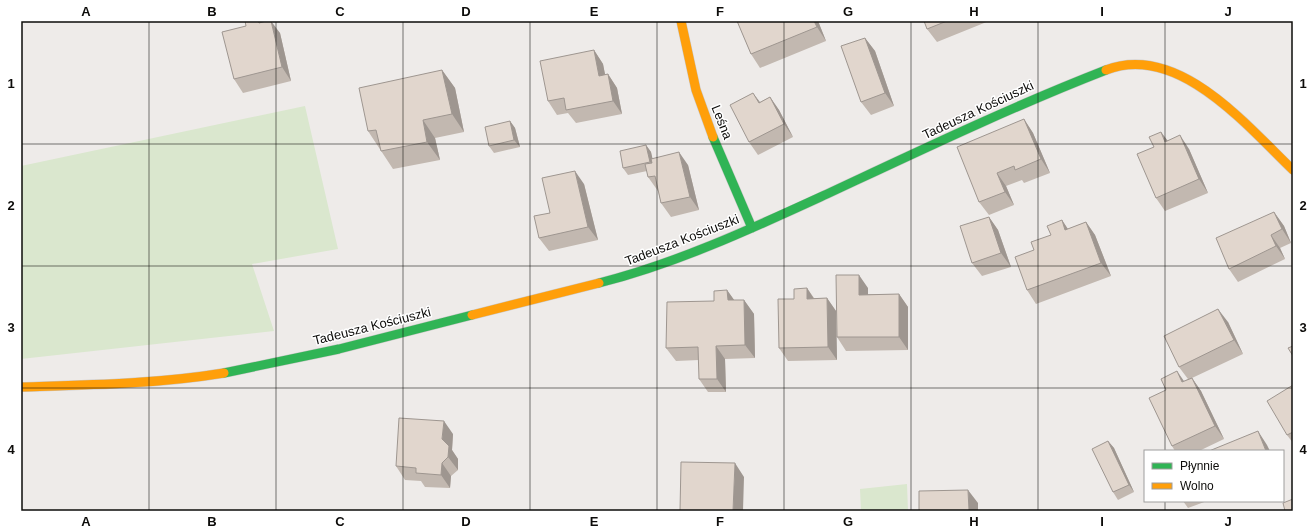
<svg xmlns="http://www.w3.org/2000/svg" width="1314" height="532" viewBox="0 0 1314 532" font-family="Helvetica,sans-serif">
	<rect width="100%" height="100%" fill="#eeebe9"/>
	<!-- green -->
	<path fill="#dae7ce" d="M305 106 338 249 252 264 274 331 21 359V166Z
		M907 484 908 511H861L860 489Z"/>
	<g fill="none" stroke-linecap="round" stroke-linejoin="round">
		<!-- fast casing -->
		<g stroke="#c9c7c6" stroke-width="10">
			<path id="fast" d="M713 137 752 228
				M599 283C678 263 753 228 827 194 919 151 1011 107 1106 70
				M224 373 339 349 472 315"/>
		</g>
		<!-- slow casing -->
		<g stroke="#c9c7c6" stroke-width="10">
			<path id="slow" d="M681 21 696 90 713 137
				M1106 70C1178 42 1247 126 1293 170
				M472 315 599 283
				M21 387C89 385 157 384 224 373"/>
		</g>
		<!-- fast -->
		<use href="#fast" stroke="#30b455" stroke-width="9"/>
		<!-- slow -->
		<use href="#slow" stroke="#ff9f0a" stroke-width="9"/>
	</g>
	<!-- wall -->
	<path fill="#c2b8b0" d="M245 21H260L261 22 280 33 291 81 243 93 234 79 246 26Z
		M737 21H818L826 41 760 68 751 54Z
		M924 21H989L937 42 927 29Z
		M865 38 875 51 894 106 871 115 861 102Z
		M594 50 603 64 605 75 608 74 617 88 622 114 576 123 568 113 557 115 548 101Z
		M442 70 455 88 464 132 435 138 440 160 393 169 368 131Z
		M770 97 779 110 793 137 758 155 749 142 760 102Z
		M1024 119 1033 133 1050 173 1024 183 1022 180 1006 186 1014 205 989 215 979 202Z
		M510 121 515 128 520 147 494 153 489 146Z
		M1161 132 1167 141 1189 149 1208 193 1165 211 1156 198 1154 147Z
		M646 145 651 152 652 159 688 165 699 210 671 217 661 203 658 191 648 177 647 171 628 175 623 168Z
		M584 184 598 240 549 251 539 238 550 213Z
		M1274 212 1284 226 1291 243 1280 248 1285 259 1238 282 1229 269Z
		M989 217 998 230 1011 267 982 276 972 263Z
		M1062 220 1068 229 1086 222 1095 235 1111 276 1036 304 1027 290 1034 250 1051 235Z
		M807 288 814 298H827L836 311 837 360 788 361 779 348 794 299Z
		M868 288V294H899L908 307V350L846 351 837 337Z
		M727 290 734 300H744L754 314 755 358 725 359 726 392H708L699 379V360L676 361 666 348 714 301Z
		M1228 322 1243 354 1192 378 1201 391 1224 439 1199 451H1175L1172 446 1184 381 1188 379 1179 367Z
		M1293 385V443L1287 435Z
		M453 434 452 450 458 459V470L451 476 450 488 425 487 421 481 405 480 396 466Z
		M1108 441 1114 448 1134 492 1118 500 1113 492Z
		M1183 501H1207L1188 508Z"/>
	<!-- shaded-wall -->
	<path fill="#9e9690" d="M271 21 280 33 291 81 282 67Z
		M814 21H818L826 41 817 27Z
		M865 38 875 51 894 106 885 93Z
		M594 50 603 64 608 89 599 76Z
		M442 70 455 88 464 132 452 114Z
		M608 74 617 88 622 114 613 101Z
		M753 93 763 106 759 103Z
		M770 97 779 110 793 137 784 124Z
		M1024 119 1033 133 1050 173 1041 159Z
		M423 120 435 138 440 160 427 142Z
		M510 121 515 128 520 147 514 140Z
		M1161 132 1171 145 1165 142Z
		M1180 135 1189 149 1208 193 1199 179Z
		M646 145 651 152 655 169 650 162Z
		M679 152 688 165 699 210 690 197Z
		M575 171 584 184 598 240 588 227Z
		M997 173 1006 186 1014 205 1005 192Z
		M1274 212 1284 226 1291 243 1282 229Z
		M989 217 998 230 1011 267 1001 253Z
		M1062 220 1071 234 1065 230Z
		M1086 222 1095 235 1111 276 1101 263Z
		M1271 235 1280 248 1285 259 1276 246Z
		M859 275 868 288V308L859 295Z
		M807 288 816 302 807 299Z
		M727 290 737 304 728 300Z
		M899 294 908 307V350L899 337Z
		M827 298 836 311 837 360 828 347Z
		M744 300 754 314 755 358 745 345Z
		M1218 309 1228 322 1243 354 1234 340Z
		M716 346 725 359 726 392 717 379Z
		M1177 371 1186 384 1182 382Z
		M1192 378 1201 391 1224 439 1215 426Z
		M444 421 453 434 452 450 458 459V470L448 457 442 439Z
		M1258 431 1267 445 1270 451H1266Z
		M1108 441 1114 448 1134 492 1129 485Z
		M442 463 451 476 450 488 441 475Z
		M735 463 744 477 743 511H733Z
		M968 490 978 503V511H969Z"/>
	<!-- building -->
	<path fill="#e1d6cd" stroke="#9e9690" d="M245 21H258L259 23 266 21H271L282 67 234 79 222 32 246 26Z
		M737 21H814L817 27 751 54Z
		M924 21H947L927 29Z
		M865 38 885 93 861 102 841 46Z
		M594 50 599 76 608 74 613 101 566 110 564 98 548 101 540 61Z
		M442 70 452 114 423 120 427 142 381 151 376 130 368 131 359 88Z
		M753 93 759 103 770 97 784 124 749 142 730 105Z
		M1024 119 1041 159 1015 170 1014 166 997 173 1005 192 979 202 957 147Z
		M510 121 514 140 489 146 485 127Z
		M1161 132 1165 142 1180 135 1199 179 1156 198 1137 154 1154 147 1149 137Z
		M646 145 650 162 623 168 620 151Z
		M679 152 690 197 661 203 655 176 648 177 645 164 652 163 651 159Z
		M575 171 588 227 539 238 534 216 550 213 542 178Z
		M1274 212 1282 229 1271 235 1276 246 1229 269 1216 238Z
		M989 217 1001 253 972 263 960 226Z
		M1062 220 1065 230 1086 222 1101 263 1027 290 1015 257 1034 250 1031 242 1051 235 1047 226Z
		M836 275H859V295L899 294V337H837Z
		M807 288V299L827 298 828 347 779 348 778 299H794V289Z
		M727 290 728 300H744L745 345 716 346 717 379H699L698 347 666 348 667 302 714 301V291Z
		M1218 309 1234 340 1179 367 1164 336Z
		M1293 346V356L1288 348Z
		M1177 371 1182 382 1192 378 1215 426 1172 446 1149 398 1166 390 1161 379Z
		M1293 385V432L1287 435 1267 401Z
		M399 418 444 421 442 439 449 446 448 457 442 463 441 475 416 473V468L396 466Z
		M1258 431 1266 451H1209Z
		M1108 441 1129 485 1113 492 1092 449Z
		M681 462 735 463 733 511H680Z
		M968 490 969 511H919V491Z
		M1293 499V511H1285L1283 503Z"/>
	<!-- grid -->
	<path fill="none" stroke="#0d0c0a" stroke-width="1" stroke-opacity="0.55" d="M149 21V511M276 21V511M403 21V511M530 21V511M657 21V511M784 21V511M911 21V511M1038 21V511M1165 21V451M21 144H1293M21 266H1293M21 388H1293M1165 501V511"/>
	<g text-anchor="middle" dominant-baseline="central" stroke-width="3" stroke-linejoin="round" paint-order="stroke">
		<!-- street labels -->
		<g font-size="13" fill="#0d0c0a" stroke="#fff">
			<text transform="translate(978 110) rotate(-25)">Tadeusza Kościuszki</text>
			<text transform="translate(722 122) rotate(68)">Leśna</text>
			<text transform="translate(682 240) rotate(-21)">Tadeusza Kościuszki</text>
			<text transform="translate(372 326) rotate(-14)">Tadeusza Kościuszki</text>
		</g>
	</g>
	<!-- border -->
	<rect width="1314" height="532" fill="none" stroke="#ffffff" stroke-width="44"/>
	<!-- legend -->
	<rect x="1144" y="450" width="140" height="52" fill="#ffffff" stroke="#9e9e9d"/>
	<rect x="1152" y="463" width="20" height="6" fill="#30b455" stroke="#9e9e9d"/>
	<text x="1180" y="470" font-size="12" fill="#0d0c0a">Płynnie</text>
	<rect x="1152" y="483" width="20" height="6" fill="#ff9f0a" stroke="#9e9e9d"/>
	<text x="1180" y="490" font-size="12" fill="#0d0c0a">Wolno</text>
	<rect x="22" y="22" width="1270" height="488" fill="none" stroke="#0d0c0a" stroke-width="1.5"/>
	<g font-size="13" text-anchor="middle" font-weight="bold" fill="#0d0c0a">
		<text x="86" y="16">A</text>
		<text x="212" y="16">B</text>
		<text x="340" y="16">C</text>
		<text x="466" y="16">D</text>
		<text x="594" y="16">E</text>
		<text x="720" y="16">F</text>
		<text x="848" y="16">G</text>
		<text x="974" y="16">H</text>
		<text x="1102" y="16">I</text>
		<text x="1228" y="16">J</text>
		<text x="11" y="88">1</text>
		<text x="1303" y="88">1</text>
		<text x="11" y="210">2</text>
		<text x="1303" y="210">2</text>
		<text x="11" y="332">3</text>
		<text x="1303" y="332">3</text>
		<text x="11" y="454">4</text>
		<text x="1303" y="454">4</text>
		<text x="86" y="526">A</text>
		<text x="212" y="526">B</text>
		<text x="340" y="526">C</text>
		<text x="466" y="526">D</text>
		<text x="594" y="526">E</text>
		<text x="720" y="526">F</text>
		<text x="848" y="526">G</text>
		<text x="974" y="526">H</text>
		<text x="1102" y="526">I</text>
		<text x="1228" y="526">J</text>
	</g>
</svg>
